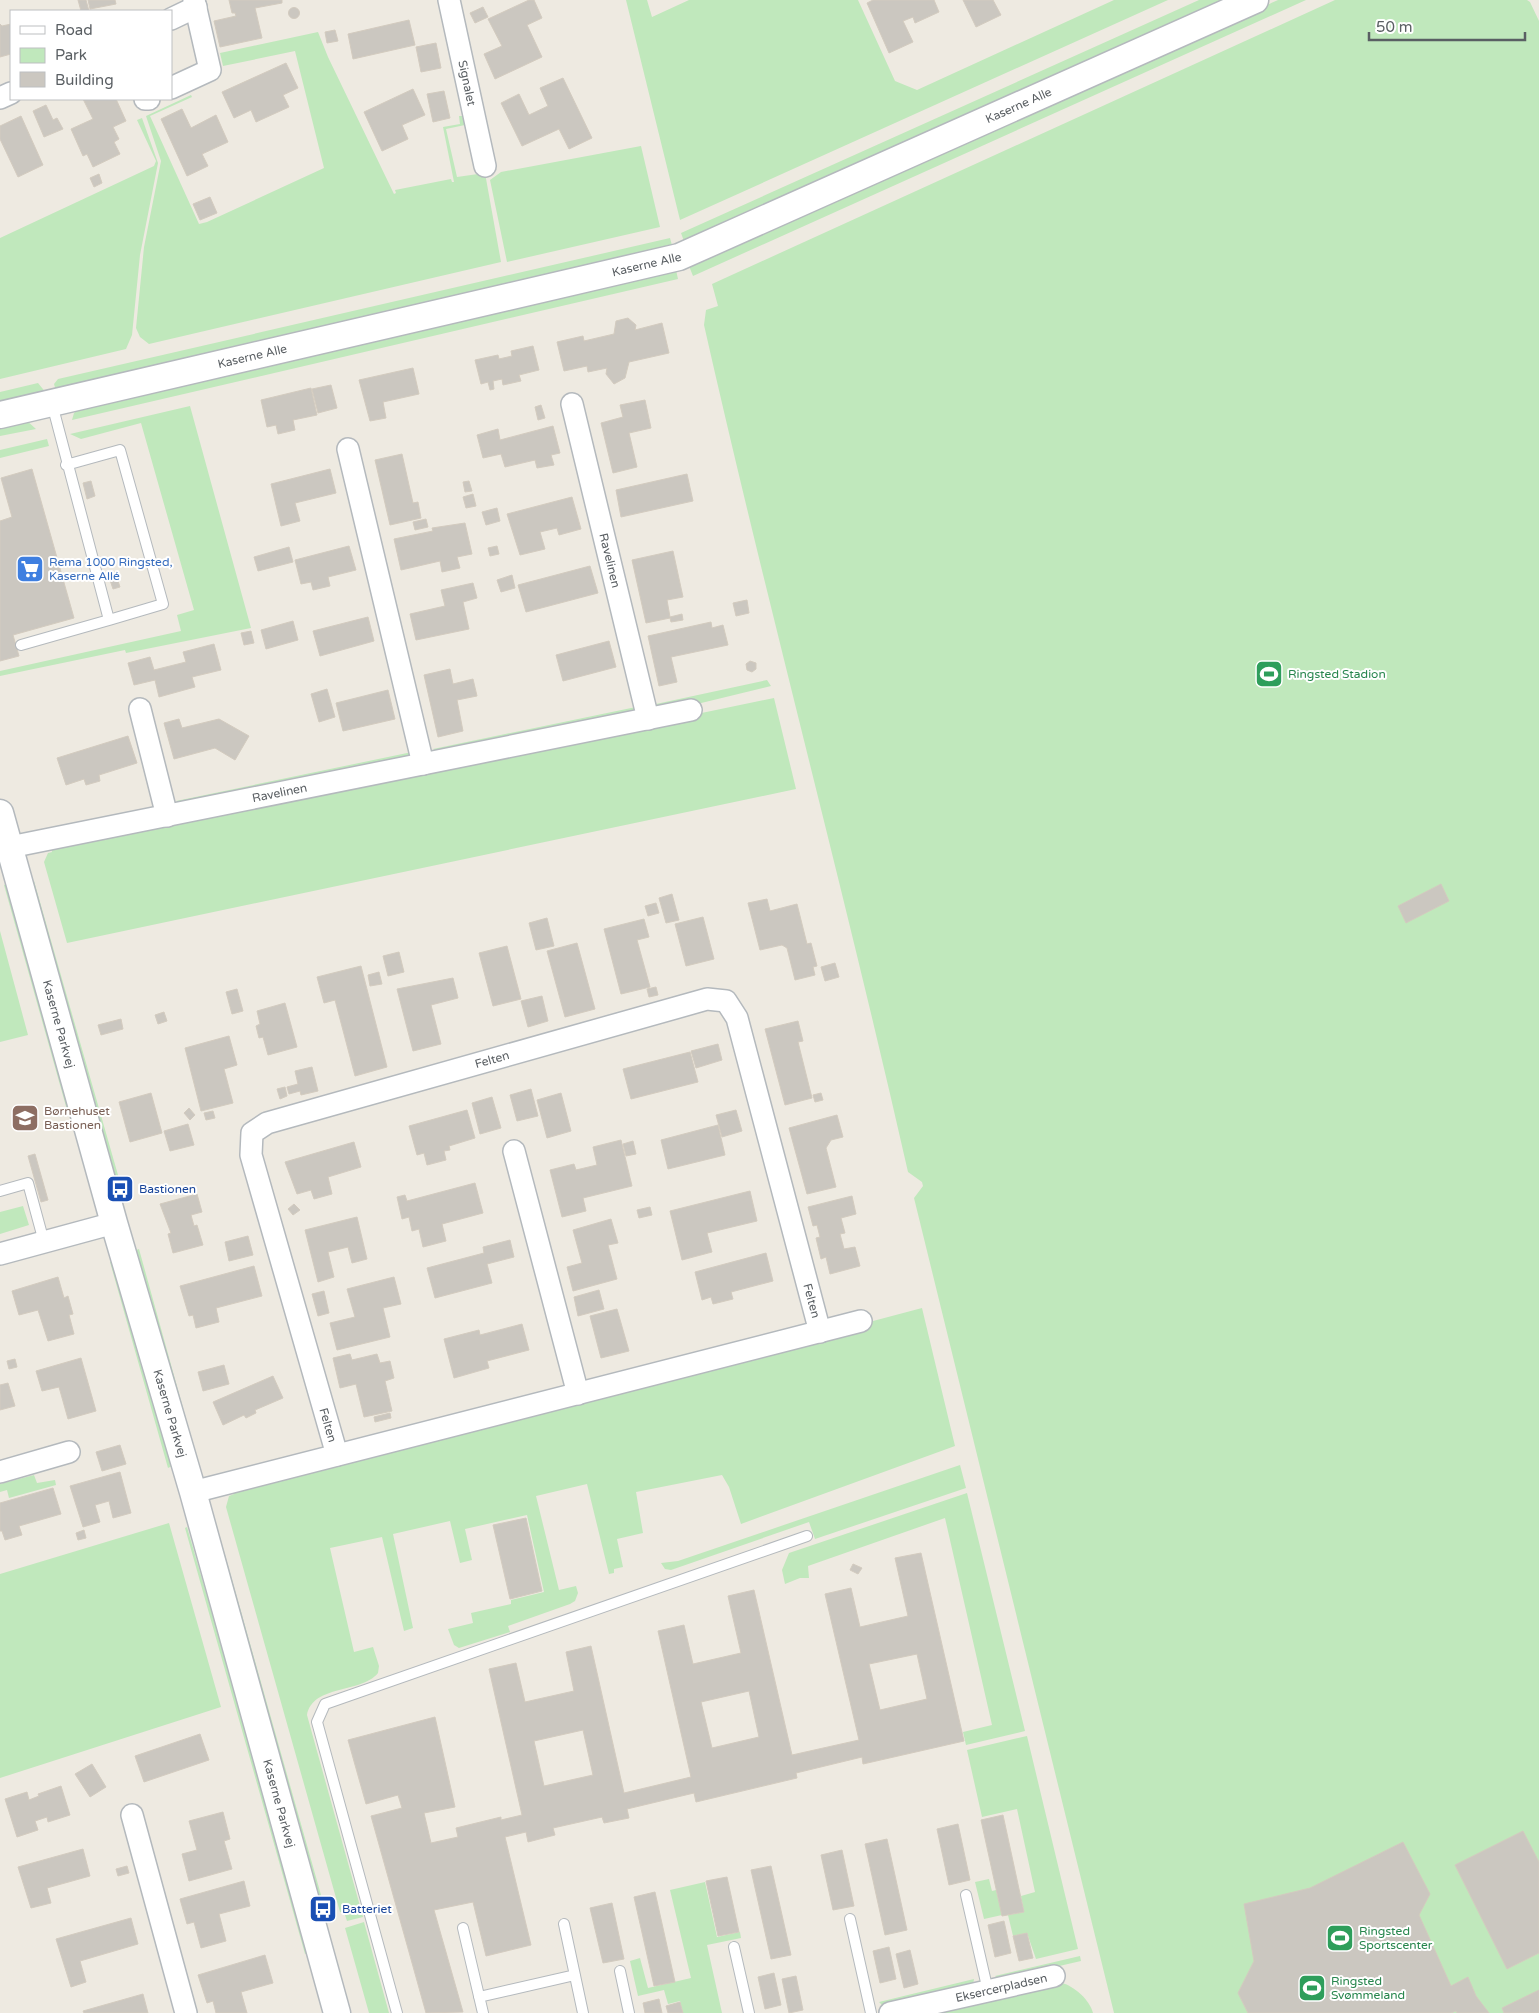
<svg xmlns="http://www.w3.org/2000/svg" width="1539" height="2013" viewBox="0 0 1539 2013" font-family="'Varela Round',sans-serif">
	<rect width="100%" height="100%" fill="#eeeae1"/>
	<!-- green -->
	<path fill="#c0e8bc" d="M626 0H647L652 17 689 0H858L895 81 917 90 1114 0H1168L680 220Z
		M1199 0H1225L685 244 681 233Z
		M1278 0H1306L693 276 689 266Z
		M1335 0H1527L1530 2 1539 21V2013H1114L914 1198 923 1186 922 1182 908 1172C844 889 768 608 704 325L706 310 718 306 712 284Z
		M318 32 328 57 394 194 396 193 395 190 451 179 452 182H454L443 127 460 124 459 116H462L465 125 446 129 457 177 485 173 501 262 149 344 140 337 136 328 144 247 161 161 146 116 191 95 192 97 150 116 199 224 207 222 324 168 295 51 223 66 220 53Z
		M142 118 158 163 140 255 132 335 126 349 0 379V238L154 166 156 161 137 120Z
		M641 146 660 227 507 262 490 180 501 172Z
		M670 238 673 249 56 391 54 384 58 379Z
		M676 270 678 279 72 420 74 413 79 408Z
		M38 383 47 394 0 405V392Z
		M190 406 251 628 126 653 125 650 0 676V671L181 631 177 615 194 610 141 423 81 439 70 434Z
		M25 419 36 429 0 436V425Z
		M47 439 49 446 0 458V450Z
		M767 680 771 686 693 705 659 707 656 704Z
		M774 698 796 789 67 943 44 862 48 853 52 852 51 848Z
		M636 707 628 716 439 753 433 749Z
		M412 752 406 760 181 805 176 801Z
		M34 881 122 1189H117L29 883Z
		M8 883 72 1109 67 1110 4 885Z
		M0 931 28 1035 0 1042Z
		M23 1206 29 1225 0 1234V1212Z
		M139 1249 196 1455 194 1456 133 1251Z
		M114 1261 172 1466 168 1468 110 1262Z
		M922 1308 955 1446 741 1524 729 1487 722 1475 636 1492 643 1533 617 1539 623 1567 614 1569V1573L609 1574 587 1484 536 1496 559 1590 576 1586 578 1593 575 1601 570 1604 508 1626 510 1632 459 1648 454 1645 448 1629 473 1623 471 1613 511 1604V1600L544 1592 527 1515 465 1529 472 1560 460 1563 450 1521 393 1534 413 1628 404 1631 382 1537 330 1548 354 1652 373 1647 379 1666 378 1673C361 1694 313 1684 307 1715L363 1917 347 1921 344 1912H340L226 1507 229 1496 234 1494 233 1491Z
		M960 1465 966 1488 815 1539 809 1522 671 1570 665 1569 661 1563 678 1561Z
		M34 1475 37 1483 55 1480 56 1485 9 1498 7 1490 0 1492V1484Z
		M967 1493 1025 1731 966 1745 963 1732 992 1725 945 1518 808 1566 809 1578H800L785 1584 782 1570 789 1553Z
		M169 1523 221 1707 0 1778V1574Z
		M216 1523 325 1909 320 1910 211 1525Z
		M187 1527 310 1952 305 1954 185 1528Z
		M1027 1736 1078 1949 1036 1959 1027 1933 1013 1936 1008 1915 1024 1912 1021 1896 1035 1892 1017 1809 982 1817 967 1750Z
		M989 1879 992 1891 996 1890 1002 1915 984 1919 975 1882Z
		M705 1882 717 1937 740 1932 741 1938 707 1945 722 2013H683L680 2001 668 2004 664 1990 638 1996 630 1961 640 1958 648 1988 691 1978 670 1890Z
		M364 1922 389 2013H369L345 1928Z
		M1080 1956 1081 1961 999 1980 995 1976Z
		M974 1979 973 1985 883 2006 879 2002Z
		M1062 1983C1074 1986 1090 2000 1093 2013H928Z"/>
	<!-- building -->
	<path fill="#cbc7c0" stroke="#d3cbbf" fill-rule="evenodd" d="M78 0H86L89 11H81Z
		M88 0H115L116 4 90 9Z
		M229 0H282V3L255 8 262 38 220 47 214 21 236 16 235 13H232Z
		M529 0H534L542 18 527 25 542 57 495 79 484 54 502 46 488 19Z
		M873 0H934L939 12 915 23 913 17 903 21 913 42 889 53 867 3Z
		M963 0H993L1001 15 976 27Z
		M483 7 488 17 475 23 470 13Z
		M288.5 13a5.5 5.5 0 1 1 11 0a5.5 5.5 0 1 1-11 0Z
		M409 20 415 45 353 59 348 34Z
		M0 24 2 26 11 24V54L0 57Z
		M335 30 338 41 327 43 325 32Z
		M436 43 441 68 421 72 416 47Z
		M286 63 298 88 283 95 289 107 256 122 251 110 234 118 222 92Z
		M563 78 592 138 569 149 559 129 522 146 501 103 519 94 529 115 548 106 540 88Z
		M413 89 425 115 402 125 408 139 382 151 364 112Z
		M444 91 450 118 433 122 427 94Z
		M83 99H116L126 121 113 127 119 139 114 142 120 154 93 167 87 154 83 156 71 129 93 119Z
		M46 105 53 120 57 118 63 129 44 137 33 111Z
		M182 109 191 128 216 115 228 142 202 154 208 166 187 176 161 119Z
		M21 116 43 165 18 177 0 139V126Z
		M99 174 102 183 94 187 90 178Z
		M210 197 217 213 200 220 193 204Z
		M628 318 636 325 635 330 662 323 669 353 629 362 625 378 614 384 606 374 607 368 588 372 587 366 564 371 557 342 583 336 584 341 614 334 616 321Z
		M533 346 539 370 519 375 521 381 503 385 502 379 493 381 494 389 490 390 488 382 481 384 475 360 498 355 499 359 512 356 511 351Z
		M413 368 419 394 383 402 386 418 370 421 359 380Z
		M331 385 337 408 318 413 312 389Z
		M311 388 317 415 293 420 295 430 278 434 276 425 267 427 261 400Z
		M645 400 651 428 629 433 637 467 613 473 601 423 623 417 620 405Z
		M541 405 545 418 538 420 535 407Z
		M553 426 560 453 551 455 554 465 537 468 535 460 505 467 501 454 483 458 477 435 498 429 500 440Z
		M402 454 413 503 418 502 421 518 390 525 375 460Z
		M32 469 74 618 13 635 19 656 0 661V521L12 517 1 478Z
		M330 469 336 493 295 503 300 521 281 526 271 484Z
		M687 474 693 501 621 517 616 490Z
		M91 481 95 496 87 499 83 483Z
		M469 481 472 491 465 492 463 482Z
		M473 494 476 506 466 508 463 497Z
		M572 497 581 529 559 535 557 528 540 532 545 549 520 555 507 514Z
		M497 508 500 521 486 525 482 512Z
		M426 519 428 527 415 530 413 522Z
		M465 523 472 554 457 557 460 568 442 572 440 561 401 570 394 539 433 531 432 528Z
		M349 546 356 570 328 577 330 586 313 590 311 582 301 584 295 560Z
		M497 546 499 554 490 556 488 548Z
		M289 547 293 562 258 571 254 557Z
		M673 551 683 597 667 600 670 617 682 614 683 620 671 622 670 618 646 623 632 560Z
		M590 566 598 593 526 612 518 585Z
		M115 572 120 587 113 589 108 574Z
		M512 575 515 588 501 592 497 580Z
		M473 583 477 598 463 602 469 629 416 640 410 614 445 606 441 590Z
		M747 600 749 613 736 616 733 603Z
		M368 617 374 641 320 656 313 631Z
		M293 621 298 640 266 649 261 630Z
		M711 622 712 628 723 625 728 645 671 657 677 682 659 686 648 636Z
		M251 631 254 643 244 645 241 633Z
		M609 641 616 667 563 681 556 655Z
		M214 644 221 670 192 677 195 687 159 697 155 680 134 685 128 663 150 657 154 670 186 662 183 652Z
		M750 661 756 663V669L752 672 747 670 746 664Z
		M450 669 453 684 473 679 477 696 457 700 463 731 438 737 424 675Z
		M327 689 335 717 319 722 311 694Z
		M388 690 395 719 343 731 336 703Z
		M179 719 182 728 219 719 249 736 235 760 215 748 174 759 164 723Z
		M128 736 137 763 99 775 100 781 86 785 84 779 66 785 57 758Z
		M1441 884 1449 901 1406 923 1398 906Z
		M672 894 679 920 666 923 659 898Z
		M767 899 770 911 797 904 807 944 811 943 817 966 813 967 815 975 795 980 787 948 782 945 760 950 748 903Z
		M656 903 659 913 648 916 645 906Z
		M703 917 714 959 686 966 675 924Z
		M547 918 554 946 536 950 529 923Z
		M644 919 649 937 637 940 650 987 621 994 604 929Z
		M577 943 595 1009 565 1017 547 951Z
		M507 946 521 999 493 1006 479 953Z
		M399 952 404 972 388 976 383 956Z
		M835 963 839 977 825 981 821 967Z
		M361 966 387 1067 355 1076 335 1000 324 1003 317 977Z
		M379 972 382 984 370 986 368 975Z
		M453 978 458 998 431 1005 441 1044 413 1051 397 989Z
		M656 987 658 995 649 997 647 989Z
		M237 989 243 1011 232 1014 226 992Z
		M542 996 548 1021 528 1027 521 1001Z
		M285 1003 297 1047 268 1055 263 1037 259 1038 256 1026 260 1024 257 1011Z
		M164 1012 167 1021 158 1024 155 1015Z
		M121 1019 123 1029 101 1035 98 1025Z
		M798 1021 803 1041 798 1042 812 1098 785 1105 765 1029Z
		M229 1036 237 1065 224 1069 233 1103 201 1111 185 1048Z
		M718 1044 722 1060 696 1068 691 1051Z
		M690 1052 698 1082 631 1099 623 1069Z
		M312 1067 318 1091 301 1095 300 1091 289 1094 287 1087 298 1084 295 1071Z
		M285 1087 287 1096 280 1099 277 1089Z
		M531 1089 538 1116 517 1121 510 1095Z
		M151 1093 162 1133 130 1142 119 1102Z
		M561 1093 571 1131 547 1138 537 1100Z
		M821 1093 823 1100 815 1102 813 1095Z
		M492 1097 501 1128 480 1134 472 1103Z
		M189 1108 195 1115 190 1120 184 1113Z
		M467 1110 475 1138 449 1146 450 1150 444 1151 446 1160 427 1165 424 1153 417 1155 409 1126Z
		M736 1110 742 1131 722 1137 716 1115Z
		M213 1111 215 1118 206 1120 204 1113Z
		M837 1115 843 1137 831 1140 826 1148 836 1187 807 1194 789 1128Z
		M188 1124 194 1145 170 1151 164 1131Z
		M718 1125 725 1155 668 1169 661 1140Z
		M621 1140 632 1186 583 1198 586 1211 562 1217 550 1170 574 1164 576 1170 597 1165 593 1147Z
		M633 1141 636 1154 626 1156 623 1144Z
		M354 1142 361 1167 328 1177 332 1194 314 1199 311 1190 297 1194 285 1162Z
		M35 1154 48 1200 41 1202 28 1156Z
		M475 1183 483 1213 442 1224 446 1241 423 1247 419 1229 412 1231 409 1217 402 1219 397 1197 405 1195 407 1201Z
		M750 1191 757 1221 707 1233 712 1252 682 1260 670 1211Z
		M197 1194 202 1212 191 1215 194 1226 197 1225 203 1245 173 1253 168 1234 171 1233 160 1204Z
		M852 1196 856 1214 841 1218 845 1233 840 1234 844 1249 855 1247 860 1266 830 1274 826 1257 821 1259 816 1238 820 1237 817 1225 813 1226 808 1207Z
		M294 1204 300 1210 293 1215 288 1209Z
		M650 1207 652 1215 639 1218 637 1210Z
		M357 1217 367 1259 352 1263 348 1247 328 1252 334 1277 318 1282 305 1230Z
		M611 1219 618 1243 608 1245 617 1279 573 1291 567 1267 582 1263 573 1230Z
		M248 1236 253 1255 229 1261 225 1242Z
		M510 1240 514 1257 487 1264 492 1283 435 1298 427 1268 484 1253 483 1247Z
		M766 1253 773 1281 731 1292 733 1299 713 1304 711 1297 702 1300 695 1272Z
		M254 1266 262 1296 216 1308 219 1322 196 1328 193 1315 189 1316 180 1286Z
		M58 1277 64 1298 68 1296 73 1314 69 1315 74 1334 48 1341 38 1310 19 1315 12 1291Z
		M394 1277 401 1304 383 1308 390 1337 337 1350 330 1323 355 1317 347 1289Z
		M599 1290 604 1309 578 1316 574 1297Z
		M324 1291 329 1313 318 1316 312 1294Z
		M617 1309 629 1351 601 1358 590 1316Z
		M522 1324 529 1350 487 1361 489 1368 454 1378 444 1339 479 1330 480 1335Z
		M350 1354 352 1360 377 1354 380 1363 390 1361 394 1378 385 1381 392 1411 364 1417 356 1384 340 1388 333 1358Z
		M81 1358 96 1411 68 1419 59 1387 42 1391 36 1371Z
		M15 1359 17 1367 9 1369 7 1361Z
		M224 1365 229 1384 203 1391 198 1372Z
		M273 1376 283 1398 255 1410 256 1413 246 1418 244 1415 223 1425 213 1402Z
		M8 1383 15 1406 0 1410V1385Z
		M390 1413 391 1418 375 1422 374 1417Z
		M120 1445 126 1464 102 1471 96 1452Z
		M120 1472 131 1513 113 1518 109 1501 95 1505 100 1522 83 1527 70 1486Z
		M53 1488 61 1514 19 1526 22 1535 5 1540 2 1531H0V1503Z
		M526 1518 542 1591 510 1599 493 1525Z
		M84 1530 86 1538 78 1540 76 1533Z
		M921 1553 964 1741 863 1764 862 1757 796 1773 797 1778 696 1802 694 1793 627 1809 629 1818 604 1823 602 1817 553 1828 555 1835 528 1842 526 1832 505 1837 531 1945 486 1956 473 1902 434 1910 463 2012 426 2013 371 1816 402 1808 398 1795 366 1804 348 1740 435 1717 455 1807 424 1813 431 1843 458 1837 456 1828 501 1817V1820L522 1815 489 1669 516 1663 525 1702 574 1691 566 1652 591 1646 624 1793 691 1777 658 1631 684 1625 693 1664 741 1653 728 1596 754 1590 792 1755 859 1740 825 1594 851 1588 860 1627 908 1616 895 1558ZM917 1654 927 1699 880 1710 869 1664ZM749 1691 759 1737 712 1748 701 1702ZM583 1730 593 1775 544 1786 534 1741Z
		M853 1564 862 1568 858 1574 850 1570Z
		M200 1734 209 1760 144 1782 135 1756Z
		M92 1764 106 1787 90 1797 75 1774Z
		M61 1786 70 1815 48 1822 47 1817 35 1821 38 1830 17 1837 5 1799 27 1792 29 1800 39 1796 38 1794Z
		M223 1812 230 1839 224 1841 232 1869 189 1881 182 1854 197 1850 189 1821Z
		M1003 1815 1024 1912 1002 1916 981 1820Z
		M958 1824 970 1880 949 1885 937 1829Z
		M1523 1831 1539 1862V1953L1507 1969 1455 1865Z
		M887 1839 907 1930 885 1935 865 1844Z
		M1403 1842 1430 1894 1419 1915 1451 1986 1468 1977 1476 1996 1489 2013H1457L1456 2011 1451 2013H1248L1238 1993 1254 1961 1244 1904 1310 1888Z
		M83 1849 90 1876 47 1888 51 1903 31 1908 18 1867Z
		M842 1850 854 1906 833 1910 821 1855Z
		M127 1866 129 1873 118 1876 116 1869Z
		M771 1866 791 1955 771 1959 751 1870Z
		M727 1877 739 1932 718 1936 706 1881Z
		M244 1881 250 1906 219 1914 226 1941 201 1948 194 1922 187 1924 180 1899Z
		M655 1892 675 1982 654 1986 634 1897Z
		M612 1903 624 1959 603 1963 590 1908Z
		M131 1918 138 1944 80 1961 86 1982 71 1987 56 1939Z
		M1004 1921 1011 1953 995 1957 988 1925Z
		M1027 1933 1033 1958 1019 1961 1013 1936Z
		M889 1947 896 1979 880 1983 873 1951Z
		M910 1950 918 1984 904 1988 896 1954Z
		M265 1955 273 1983 241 1992 247 2013H216L213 2001 207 2003 198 1975Z
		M774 1973 781 2005 765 2009 758 1977Z
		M796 1976 803 2010 789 2013 782 1979Z
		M1539 1990V2013H1504L1502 2008Z
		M143 1994 148 2013H84L83 2011Z
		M659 1999 662 2013H645L643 2003Z
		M680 2002 683 2013H668L666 2006Z"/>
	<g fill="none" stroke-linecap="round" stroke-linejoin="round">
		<!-- service casing -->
		<g stroke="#b4b9bd" stroke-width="12">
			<path id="service" d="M52 404 109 620 163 604 120 450 66 465
				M21 645 109 620
				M0 1191 28 1183 44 1242
				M966 1895 988 1991
				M850 1919 871 2013
				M564 1924 583 2013
				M463 1928 483 2013
				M734 1947 749 2013
				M620 1971 629 2013
				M479 1997 575 1975
				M397 2013 317 1722 325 1704 807 1536"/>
		</g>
		<!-- minor casing -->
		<g stroke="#b4b9bd" stroke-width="24">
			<g id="minor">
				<path id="s1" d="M449 0 485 166"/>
				<path d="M171 19 196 7"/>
				<path d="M171 88 210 70 194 0"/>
				<path d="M0 98 11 93"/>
				<path d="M145 99H149"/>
				<path id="s2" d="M572 404 648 719"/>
				<path d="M348 449 423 764"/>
				<path d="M140 709 167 816"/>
				<path id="s3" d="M10 847 691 710"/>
				<path d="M514 1151 578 1394"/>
				<path d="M0 1254 114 1223"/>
				<path id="s4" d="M337 1455 251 1155 252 1133 267 1123 707 999 726 1001 737 1018 820 1332"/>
				<path d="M0 1472 69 1452"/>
				<path d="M193 1492 861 1321"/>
				<path d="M132 1815 186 2013"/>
				<path id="s5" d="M890 2013 1054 1976"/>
			</g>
		</g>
		<!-- tertiary casing -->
		<g stroke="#b4b9bd" stroke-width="29">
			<g id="tertiary">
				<path id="s6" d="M0 415 679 257 1255 0"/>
				<path id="s7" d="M0 813 114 1223 193 1492 337 2013"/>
			</g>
		</g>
		<!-- service -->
		<use href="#service" stroke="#fff" stroke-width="10"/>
		<!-- minor -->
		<use href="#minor" stroke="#fff" stroke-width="21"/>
		<!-- tertiary -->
		<use href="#tertiary" stroke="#fff" stroke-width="26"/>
	</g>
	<!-- icons -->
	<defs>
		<g id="supermarket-square" transform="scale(1.4375)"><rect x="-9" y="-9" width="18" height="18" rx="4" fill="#3f7fe0" stroke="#fff"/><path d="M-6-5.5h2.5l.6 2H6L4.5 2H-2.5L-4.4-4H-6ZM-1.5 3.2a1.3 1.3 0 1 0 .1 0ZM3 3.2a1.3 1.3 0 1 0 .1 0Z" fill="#fff"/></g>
		<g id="stadium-square" transform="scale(1.4375)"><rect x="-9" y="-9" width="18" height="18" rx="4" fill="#2e9e5b" stroke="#fff"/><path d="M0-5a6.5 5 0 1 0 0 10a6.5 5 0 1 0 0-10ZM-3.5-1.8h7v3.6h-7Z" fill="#fff"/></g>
		<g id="school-square" transform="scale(1.4375)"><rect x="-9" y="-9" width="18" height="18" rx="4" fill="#8d6e63" stroke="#fff"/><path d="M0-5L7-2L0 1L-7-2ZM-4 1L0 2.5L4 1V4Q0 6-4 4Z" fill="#fff"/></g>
		<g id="bus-square" transform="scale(1.4375)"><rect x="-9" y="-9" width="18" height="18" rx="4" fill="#1a4fb4" stroke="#fff"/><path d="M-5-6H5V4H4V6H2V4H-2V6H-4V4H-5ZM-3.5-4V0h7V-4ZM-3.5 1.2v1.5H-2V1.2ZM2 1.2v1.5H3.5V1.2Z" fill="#fff"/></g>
	</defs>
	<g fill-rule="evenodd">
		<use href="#supermarket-square" x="30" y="569"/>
		<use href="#stadium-square" x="1269" y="674"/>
		<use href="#school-square" x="25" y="1118"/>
		<use href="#bus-square" x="120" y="1189"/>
		<use href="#bus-square" x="323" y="1909"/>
		<use href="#stadium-square" x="1340" y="1938"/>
		<use href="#stadium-square" x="1312" y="1988"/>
	</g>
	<g text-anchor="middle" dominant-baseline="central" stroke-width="4" stroke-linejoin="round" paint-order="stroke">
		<!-- street labels -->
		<g font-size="12" fill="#5a5f63" stroke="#fff">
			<text stroke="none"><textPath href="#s1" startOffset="85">Signalet</textPath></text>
			<text stroke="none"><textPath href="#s6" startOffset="1069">Kaserne Alle</textPath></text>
			<text stroke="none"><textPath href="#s6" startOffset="664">Kaserne Alle</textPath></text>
			<text stroke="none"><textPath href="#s6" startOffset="259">Kaserne Alle</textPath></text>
			<text stroke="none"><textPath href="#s2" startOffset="161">Ravelinen</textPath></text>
			<text stroke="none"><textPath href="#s3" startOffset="275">Ravelinen</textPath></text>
			<text stroke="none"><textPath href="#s7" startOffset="219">Kaserne Parkvej</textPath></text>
			<text stroke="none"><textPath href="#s4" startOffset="586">Felten</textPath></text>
			<text stroke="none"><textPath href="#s4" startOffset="1141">Felten</textPath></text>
			<text stroke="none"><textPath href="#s7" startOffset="624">Kaserne Parkvej</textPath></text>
			<text transform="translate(328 1425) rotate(74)">Felten</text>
			<text stroke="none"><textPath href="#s7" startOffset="1029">Kaserne Parkvej</textPath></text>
			<text stroke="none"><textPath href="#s5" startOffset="114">Eksercerpladsen</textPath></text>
		</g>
		<!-- shop labels -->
		<g font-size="12" fill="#366cbe" stroke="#fff" text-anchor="start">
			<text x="49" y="562">Rema 1000 Ringsted,<tspan x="49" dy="14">Kaserne Allé</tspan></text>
		</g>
		<!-- leisure labels -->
		<g font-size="12" fill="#27864d" stroke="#fff" text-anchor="start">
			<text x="1288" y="674">Ringsted Stadion</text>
			<text x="1359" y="1931">Ringsted<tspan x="1359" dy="14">Sportscenter</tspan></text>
			<text x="1331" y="1981">Ringsted<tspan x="1331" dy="14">Svømmeland</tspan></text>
		</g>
		<!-- education labels -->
		<g font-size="12" fill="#785e54" stroke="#fff" text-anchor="start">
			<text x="44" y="1111">Børnehuset<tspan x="44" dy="14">Bastionen</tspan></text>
		</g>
		<!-- transit labels -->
		<g font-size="12" fill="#164399" stroke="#fff" text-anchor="start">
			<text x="139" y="1189">Bastionen</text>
			<text x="342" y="1909">Batteriet</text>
		</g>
	</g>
	<!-- legend -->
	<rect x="10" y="10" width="162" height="90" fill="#ffffff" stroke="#bdbfc1"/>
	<rect x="20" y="26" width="25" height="8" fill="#ffffff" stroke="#bdbfc1"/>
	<text x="55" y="35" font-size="15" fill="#5a5f63">Road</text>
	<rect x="20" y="48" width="25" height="15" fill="#c0e8bc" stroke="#bdbfc1"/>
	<text x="55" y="60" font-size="15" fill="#5a5f63">Park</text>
	<rect x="20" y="72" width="25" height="15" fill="#cbc7c0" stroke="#bdbfc1"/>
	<text x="55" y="85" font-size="15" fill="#5a5f63">Building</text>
	<!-- scale -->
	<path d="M1369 32v8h156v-8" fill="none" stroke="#5a5f63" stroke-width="2.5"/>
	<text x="1376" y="32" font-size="15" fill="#5a5f63" stroke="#ffffff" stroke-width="4" paint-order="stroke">50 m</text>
</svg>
